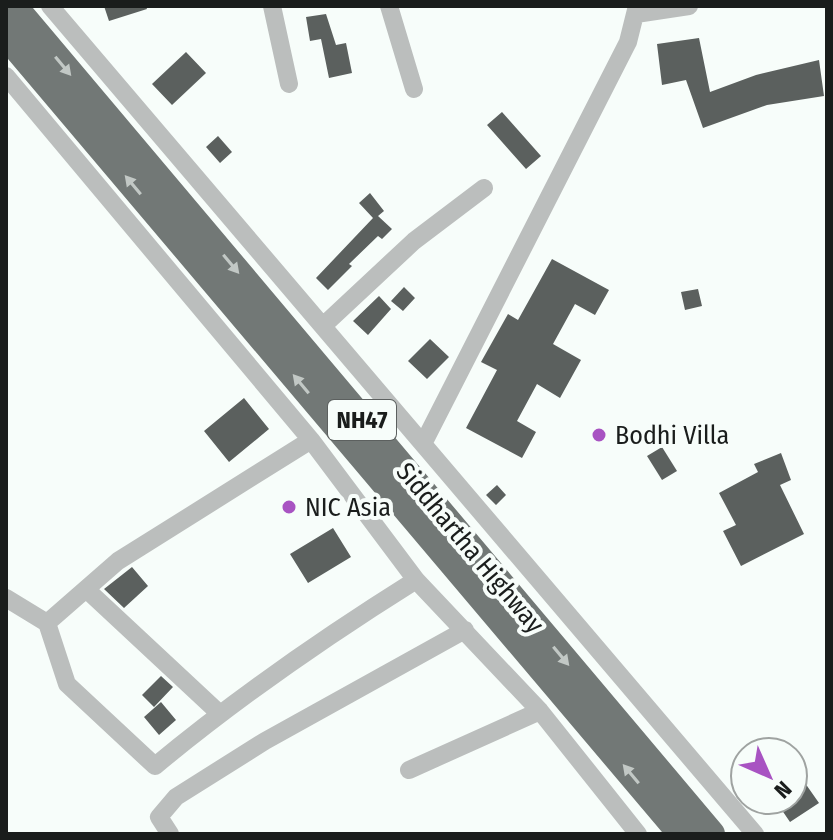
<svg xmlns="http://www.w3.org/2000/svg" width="833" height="840" viewBox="0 0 833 840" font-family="'Fira Sans Condensed',sans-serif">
	<rect width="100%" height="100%" fill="#f7fdfa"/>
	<!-- building -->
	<path fill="#5b605e" d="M104 6H146L147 9 109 21Z
		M326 14 336 45 346 43 352 73 329 78 321 39 310 41 306 17Z
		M699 38 710 92 756 75 819 60 824 96 767 105 703 128 686 80 662 85 657 44Z
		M186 52 206 73 172 105 152 84Z
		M502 112 541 156 526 169 487 125Z
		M218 136 232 152 220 163 206 147Z
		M370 193 384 211 378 216 392 229 382 239 378 236 349 264 352 266 328 290 316 278 373 218 359 203Z
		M552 259 609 290 595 315 575 304 553 344 581 360 560 398 537 384 517 421 536 432 522 458 466 428 497 370 481 362 508 314 518 320Z
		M404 287 415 298 403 311 391 301Z
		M698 289 702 306 685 310 681 292Z
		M379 296 391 309 368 335 353 321Z
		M430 339 449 357 427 379 408 361Z
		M244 398 269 429 229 462 204 431Z
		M662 447 677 471 662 480 647 456Z
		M781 453 791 480 780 485 804 534 741 566 723 531 736 525 719 493 758 472 754 464Z
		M497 485 506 495 496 505 486 495Z
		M333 528 351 557 308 583 290 554Z
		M132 567 148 586 124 608 104 589Z
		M161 676 173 687 154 707 142 695Z
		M161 702 176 720 159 735 144 717Z
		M805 783 819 803 790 822 775 800H793V791Z"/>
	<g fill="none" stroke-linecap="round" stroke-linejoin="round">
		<!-- minor -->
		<path stroke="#bbbebd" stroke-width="18" d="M50 6 755 834
			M272 6 289 84
			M389 6 414 89
			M636 14 689 6
			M6 76 311 440 416 580 540 711 638 834
			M324 325 414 241 484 188
			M424 442 628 42 637 6
			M87 590 219 713
			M6 598 47 623 118 561 311 440
			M47 623 67 684 155 766C238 697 325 637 416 580
			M409 770 540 711
			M170 834 159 817 176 797 265 741 465 630"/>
		<!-- highway -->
		<path stroke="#727876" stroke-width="28" d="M13 6 711 834
			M6 35 682 834"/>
	</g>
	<!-- one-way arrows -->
	<defs><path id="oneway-solid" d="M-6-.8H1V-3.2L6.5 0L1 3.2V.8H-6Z" transform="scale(2)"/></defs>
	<g fill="#c2c8c5">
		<use href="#oneway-solid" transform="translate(63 66) rotate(50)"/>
		<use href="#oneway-solid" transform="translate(133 185) rotate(-130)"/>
		<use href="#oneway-solid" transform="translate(231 264) rotate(50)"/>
		<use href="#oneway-solid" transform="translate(301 384) rotate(-130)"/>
		<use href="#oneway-solid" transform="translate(561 656) rotate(50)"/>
		<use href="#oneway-solid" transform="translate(631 774) rotate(-130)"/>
	</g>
	<!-- markers -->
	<g fill="#a853c2" stroke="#f7fdfa" stroke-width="3">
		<circle cx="599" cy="435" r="8"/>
		<circle cx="289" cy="507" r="8"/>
	</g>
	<g text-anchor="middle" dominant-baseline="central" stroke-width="8" stroke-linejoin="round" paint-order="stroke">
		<!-- shield labels -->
		<rect fill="#f7fdfa" stroke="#5c605f" stroke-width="2" x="328" y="400" width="68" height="40" rx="6"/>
		<g font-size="24" font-weight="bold" fill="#1a1d1c">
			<text x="362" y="420">NH47</text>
		</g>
		<!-- poi labels -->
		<g font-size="26" fill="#1a1d1c" stroke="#f7fdfa" text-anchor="start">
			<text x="615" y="435">Bodhi Villa</text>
			<text x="305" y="507">NIC Asia</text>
		</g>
		<!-- street labels -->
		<g font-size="26" fill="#1a1d1c" stroke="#f7fdfa">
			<text transform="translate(470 548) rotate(50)">Siddhartha Highway</text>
		</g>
	</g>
	<!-- border -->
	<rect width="833" height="840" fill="none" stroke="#1a1d1c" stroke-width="16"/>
	<!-- north arrow -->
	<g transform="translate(769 776) rotate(135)"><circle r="38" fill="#f7fdfa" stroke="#9fa3a1" stroke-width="2"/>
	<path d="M0-6L14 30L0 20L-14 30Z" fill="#a853c2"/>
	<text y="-12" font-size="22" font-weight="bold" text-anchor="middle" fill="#1a1d1c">N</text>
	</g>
</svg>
